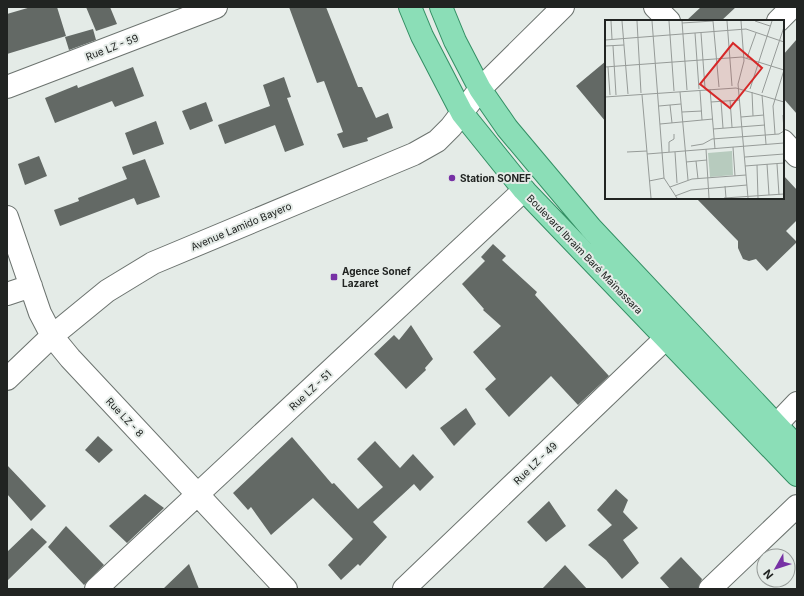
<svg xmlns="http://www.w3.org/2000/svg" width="804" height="596" viewBox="0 0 804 596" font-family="Inter,sans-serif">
	<rect width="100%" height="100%" fill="#e4ebe7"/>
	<!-- building -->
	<path fill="#636965" d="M31 7H57L66 36 7 54V14Z
		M86 7H110L117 24 96 31Z
		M289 7H326L358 87H362L376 118 388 113 393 128 367 138 368 141 343 148 337 134 343 132 324 81 317 83Z
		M701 7H736L721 21H686Z
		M93 29 96 40 69 50 65 37Z
		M797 39V114L783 98V55Z
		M606 61V122L576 86Z
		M133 67 144 96 115 107 112 101 55 123 45 98 77 85 78 88Z
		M284 77 291 97 287 98 304 145 285 152 275 125 225 144 218 125 270 106 263 85Z
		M206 102 213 121 190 130 182 111Z
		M156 121 164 144 133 155 125 133Z
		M39 156 47 176 25 185 18 164Z
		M145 159 160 197 137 205 134 198 60 226 54 210 79 201 78 198 127 179 122 167Z
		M783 175 797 190V220L786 231 797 242 767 271 756 259 749 261 743 259 738 248V241L696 198H783Z
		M493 244 506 256 502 260 537 292 535 295 609 376 578 405 551 376 509 417 485 389 496 379 473 352 501 326 483 310 484 309 462 284 485 261 481 257Z
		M411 325 433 359 425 368 426 370 406 389 374 354 394 335 399 340Z
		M466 408 476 424 454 446 440 428Z
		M98 436 113 450 99 463 85 450Z
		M292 437 332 484 334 483 358 509 383 487 357 459 375 441 400 468 413 454 434 477 420 491 414 484 373 522 387 537 360 566 358 564 341 580 328 565 353 539 313 498 271 535 251 507 248 510 233 493Z
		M7 465 46 506 31 521 7 494Z
		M616 489 628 500 623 512 638 528 623 540 639 563 622 579 606 560 588 545 612 525 597 510Z
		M145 494 164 508 127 543 109 526Z
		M549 501 566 526 546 542 527 522Z
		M66 526 104 565 84 585 48 547Z
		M32 528 47 542 7 581V552Z
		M681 557 702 579 698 589H670L660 578Z
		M189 564 199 589H163Z
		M565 565 587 589H542Z"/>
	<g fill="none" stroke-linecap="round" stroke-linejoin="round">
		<!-- minor casing -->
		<g stroke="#6c736f" stroke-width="24">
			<path id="minor" d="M655 7 669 21
				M778 21 792 7
				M7 87 216 7
				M783 141 797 156
				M7 217 40 313 52 336 70 358 286 589
				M7 294 31 286
				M7 379 52 336 107 291 153 263 414 154 437 141 451 127 480 89 563 7
				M776 425 797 403
				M96 589 524 190
				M404 589 666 338
				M710 589 797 506"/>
		</g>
		<!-- major casing -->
		<g stroke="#338f64" stroke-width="24">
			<path id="major" d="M410 7 422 36 462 113 524 190 797 475
				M441 7 455 41 480 89 507 128 591 228 797 447"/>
		</g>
		<!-- minor -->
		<use href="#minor" stroke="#fff" stroke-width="22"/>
		<!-- major -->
		<use href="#major" stroke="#8bdeb7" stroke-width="22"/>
	</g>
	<!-- markers -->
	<g fill="#7731a5" stroke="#e4ebe7" stroke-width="1.5">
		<circle cx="452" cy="178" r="4"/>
		<rect x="330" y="273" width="8" height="8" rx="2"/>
	</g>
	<g text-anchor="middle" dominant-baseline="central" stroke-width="4" stroke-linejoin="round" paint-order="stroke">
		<!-- street labels -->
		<g font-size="10" fill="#212422" stroke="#e4ebe7">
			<text transform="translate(112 47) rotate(-21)">Rue LZ - 59</text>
			<text transform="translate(241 226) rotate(-23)">Avenue Lamido Bayero</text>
			<text transform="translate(585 254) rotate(46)">Boulevard Ibraim Baré Maïnassara</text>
			<text transform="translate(310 390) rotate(-43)">Rue LZ - 51</text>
			<text transform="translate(125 417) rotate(47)">Rue LZ - 8</text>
			<text transform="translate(535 463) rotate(-44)">Rue LZ - 49</text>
		</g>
		<!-- poi labels -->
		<g font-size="10" font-weight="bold" fill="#212422" stroke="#e4ebe7" text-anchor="start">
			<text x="460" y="178">Station SONEF</text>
			<text x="342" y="271">Agence Sonef<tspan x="342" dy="12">Lazaret</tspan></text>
		</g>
	</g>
	<!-- overview -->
	<g transform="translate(605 20)">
		<rect width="179" height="179" fill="#e4ebe7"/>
		<path d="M127 131 128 155 105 157 103 133Z" fill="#b7cbbe"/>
		<path fill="none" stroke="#969b98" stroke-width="1" d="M6 1 7 19M17 1 23 74M32 1 36 73M47 1 59 158 72 178M64 1 69 71M77 1 82 70M108 1 114 67M122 1 127 66M136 1 139 41 133 64 143 178M150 1 165 6M77 3 108 1M90 13 94 69M96 13 100 68M0 20 141 9 179 22M0 26 19 25M8 26 11 75M142 38 151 13M0 47 137 37 179 50M3 47 5 75M105 69 110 129M145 69 167 1M95 71 97 100M75 72 83 160M147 72 148 96M157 73 179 7M37 75 46 178M157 75 161 124M0 77 131 68 179 82M125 80 127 107M116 81 118 108M106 82 135 80M65 85 67 103M54 86 76 84M77 92 97 91M136 97 159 95M55 104 108 99M108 109 160 105M170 114 168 86 179 50M86 126 98 124 107 119 174 114 179 111 178 95M128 127 130 156M101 129 104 178M22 132 42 131M64 132V122L69 119V114M70 132 72 163M42 134 179 123M140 137 179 134M91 141 93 159M81 142 102 140M162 144 164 175M172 144 174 175M152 145 153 178M140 146 179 143M44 161 59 158M120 166 121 178M65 167 87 159 141 155M70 176 86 170 142 165M119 178 179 174"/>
		<path fill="#d62828" fill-opacity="0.15" stroke="#d62828" stroke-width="2" d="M128 23 157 48 125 88 95 64Z"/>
		<rect width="179" height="179" fill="none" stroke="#212422" stroke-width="2"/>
	</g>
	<!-- border -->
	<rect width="804" height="596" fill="none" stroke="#212422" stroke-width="16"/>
	<!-- north arrow -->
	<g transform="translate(776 568) rotate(231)"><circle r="19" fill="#e4ebe7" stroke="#969b98"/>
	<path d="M0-3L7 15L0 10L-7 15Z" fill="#7731a5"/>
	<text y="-6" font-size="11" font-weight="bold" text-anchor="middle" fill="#212422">N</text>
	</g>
</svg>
